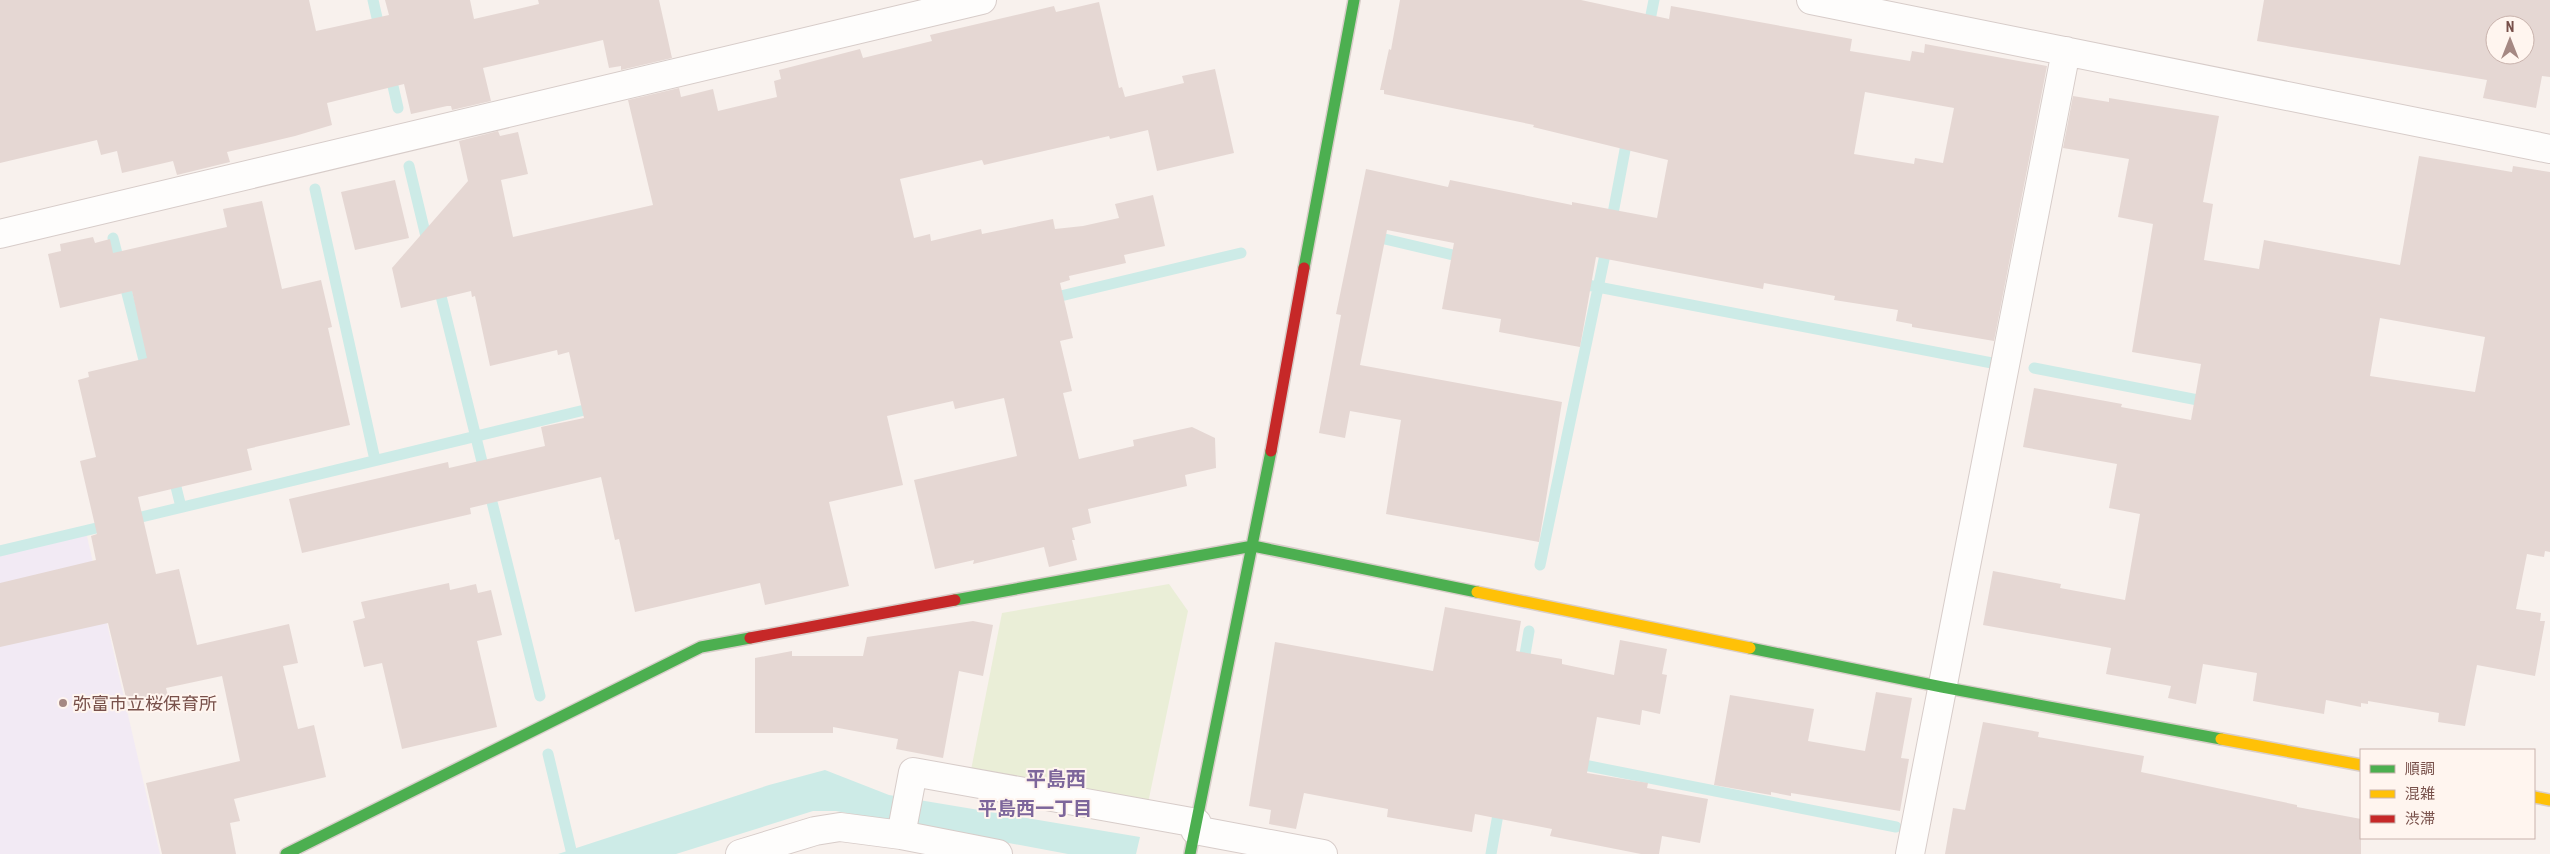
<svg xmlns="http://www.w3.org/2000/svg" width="2550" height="854" viewBox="0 0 2550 854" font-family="'Roboto Condensed','Noto Sans JP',sans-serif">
	<rect width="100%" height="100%" fill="#f8f1ed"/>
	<!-- education -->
	<path fill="#f2eaf4" d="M86 532 160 854H0V553Z"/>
	<!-- green -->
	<path fill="#eaeed7" d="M1169 584 1188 611 1148 803 971 770 1002 613Z"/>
	<!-- water -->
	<path fill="#cdebe7" d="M825 770 889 795 1140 837 1136 854H1068L836 811H813L676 854H558L769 785Z"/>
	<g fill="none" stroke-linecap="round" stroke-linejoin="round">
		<!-- stream -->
		<path stroke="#cdebe7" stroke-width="11" d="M373 0 380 31
			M1648 30 1654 0
			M390 73 398 108
			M409 166 428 245
			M315 189 375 460
			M1611 224 1628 134
			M1372 236 1466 258
			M113 238 147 372
			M1577 283 1992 363
			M438 284 540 696
			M1048 299 1241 253
			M2034 368 2208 402
			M173 475 181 507
			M129 520 597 407
			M0 551 109 525
			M1540 565 1607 245
			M1523 666 1529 631
			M548 754 571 850
			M1574 763 1896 827
			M1491 854 1500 803"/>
	</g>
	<!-- building -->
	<path fill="#e5d7d3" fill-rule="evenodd" d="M0 0H309L316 31 389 15 385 0H470L474 19 539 4 538 0H659L672 58 621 70V66L609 68 603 40 483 68 491 101 452 110 451 106H447L411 114 404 84 327 103 332 125 295 136 227 152 230 162 177 175 173 161 122 173 117 151 101 155 97 140 0 163Z
		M1400 0H1581L1669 19 1671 6 1852 39 1850 51 1910 61 1912 51 1924 53 1925 44 2047 66 1994 341 1912 327V324L1896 321 1898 310 1834 300 1835 296 1764 283 1763 289 1596 257 1580 347 1499 332 1501 319 1442 309 1454 243 1387 230 1360 365 1562 402 1539 542 1386 514 1401 420 1350 411 1345 438 1319 433 1341 315 1336 314 1366 169 1448 187 1450 180 1572 205V202L1657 218 1668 160 1533 127 1534 125 1384 94V90H1380L1389 49 1391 50ZM1865 92 1954 108 1943 163 1915 158 1914 164 1854 154Z
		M2264 0H2550V77L2542 76 2536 108 2483 98 2487 80 2257 41ZM2495 25H2525V55H2495Z
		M1099 2 1119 88 1122 87 1125 97 1184 83 1182 76 1215 69 1234 153 1157 171 1148 130 1110 139 1109 136 984 165 982 160 900 179 914 238 930 234 931 241 981 229 982 234 1053 219 1055 229 1083 226 1119 218 1115 204 1153 195 1165 246 1124 255 1126 263 1069 276 1070 280 1060 283 1073 338 1060 341 1072 391 1063 393 1079 459 1134 446 1133 440 1192 427 1215 438 1216 468 1185 475 1187 486 1088 509 1091 523 1072 528 1075 540H1072L1077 560 1049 567 1044 547 973 564 974 560 935 569 914 480 1017 456 1004 398 955 409 953 401 887 416 903 485 829 502 849 586 765 605 760 583 635 612 619 539 615 540 601 477 470 508 471 514 302 553 289 499 448 462 449 468 545 446 541 427 584 418 569 352 558 355 557 350 490 366 475 296 472 297 471 291 401 308 392 268 468 181 459 141 498 131 500 136 518 132 528 174 501 180 513 237 653 205 628 100 679 88 681 97 713 89 718 111 777 97 774 81 781 79 779 70 860 49 863 58 932 41 930 35 1054 6 1056 12Z
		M2073 96 2109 102V98L2219 116 2203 202 2213 204 2204 260 2259 269 2264 240 2400 265 2419 156 2512 172 2513 166 2550 172V552L2545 551 2544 557 2527 554 2516 609 2541 613 2540 621H2545L2535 676 2477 665 2465 726 2438 722 2439 713 2368 701V704L2361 703V707L2326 700 2324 714 2253 701 2257 673 2203 664 2196 704 2168 698 2171 686 2106 674 2111 648 1983 625 1993 571 2061 584 2060 588 2125 600 2140 514 2109 508 2117 464 2023 447 2034 388 2122 404 2121 407 2191 420 2201 364 2132 352 2153 224 2118 217 2129 159 2063 148ZM2380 318 2485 337 2475 392 2370 376Z
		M395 180 409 238 355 250 341 192Z
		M262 201 282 289 321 280 332 327 328 328 350 425 247 449 252 470 138 497 156 574 179 569 197 645 289 624 298 663 283 666 298 729 314 725 326 777 234 799 240 821 230 823 236 854H162L146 783 240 761 222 676 166 688 168 696 128 706 108 623 0 647V583L96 560 91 536 97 534 80 461 96 457 78 380 89 377 88 372 147 358 132 291 60 308 48 254 61 251 60 244 93 237 95 243 110 239 113 253 227 227 223 209Z
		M449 583 450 590 476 584 478 593 491 590 502 635 477 641 497 727 402 749 382 663 364 667 353 621 365 618 361 602Z
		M1445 607 1521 621 1516 651 1562 659V664L1614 675 1620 640 1667 649 1662 674 1667 675 1660 714 1642 710 1640 725 1597 717 1587 773 1648 783 1647 788 1708 799 1700 843 1662 836 1659 854H1641L1550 836 1552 829 1475 814 1472 832 1387 817 1388 809 1304 793 1296 829 1269 824 1271 810 1249 806 1275 642 1433 671Z
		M973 621 993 625 983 676 959 671 943 758 896 749 898 739 833 727V733H755V658L792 651V656H863L867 637Z
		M1876 692 1912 698 1901 758 1909 759 1900 811 1791 793V796L1771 792V795L1714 785 1730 695 1814 709 1808 741 1865 751Z
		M1983 722 2039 732 2038 737 2144 756 2141 772 2297 805V807L2361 819V854H1945L1953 808 1965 810Z"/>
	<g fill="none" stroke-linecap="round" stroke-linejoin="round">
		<!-- street casing -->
		<g stroke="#d7ccc9" stroke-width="30">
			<path id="street" d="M1811 0 2550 149
				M0 234 982 0
				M1195 830 1323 854
				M901 835 913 772 1197 823
				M740 854 815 831 840 827 901 835 998 854
				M1910 854 2066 51"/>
		</g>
		<!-- fast casing -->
		<g stroke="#d9ceca" stroke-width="14">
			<path id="fast" d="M1304 268 1354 0
				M955 600 1253 546 1477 592
				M1750 648 1942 687 2221 739
				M286 854 701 647 750 638
				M1190 854 1271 451"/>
		</g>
		<!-- slow casing -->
		<g stroke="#d9ceca" stroke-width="14">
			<path id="slow" d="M1477 592 1750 648
				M2221 739 2361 765
				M2534 797 2550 800"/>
		</g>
		<!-- jam casing -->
		<g stroke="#d9ceca" stroke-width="14">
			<path id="jam" d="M1271 451 1304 268
				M750 638 955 600"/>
		</g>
		<!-- street -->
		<use href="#street" stroke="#fefdfc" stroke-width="28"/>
		<!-- fast -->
		<use href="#fast" stroke="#4caf50" stroke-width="11"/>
		<!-- slow -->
		<use href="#slow" stroke="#ffc107" stroke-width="11"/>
		<!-- jam -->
		<use href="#jam" stroke="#c62828" stroke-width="11"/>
	</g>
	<!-- markers -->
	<circle fill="#a58883" stroke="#fff5ef" stroke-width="2" cx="63" cy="703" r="5"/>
	<g text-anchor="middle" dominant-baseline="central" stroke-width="4" stroke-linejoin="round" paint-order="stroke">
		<!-- poi labels -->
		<g font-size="18" fill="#78504a" stroke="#fff5ef" text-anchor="start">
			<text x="73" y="703">弥富市立桜保育所</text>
		</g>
		<!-- neighbourhood labels -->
		<g font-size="19" font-weight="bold" fill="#7d669b" stroke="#fff5ef">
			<text x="1035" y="808">平島西一丁目</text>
		</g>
		<!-- quarter labels -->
		<g font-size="20" font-weight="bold" fill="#7d669b" stroke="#fff5ef">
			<text x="1056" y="779">平島西</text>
		</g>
	</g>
	<!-- legend -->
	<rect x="2360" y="749" width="175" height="90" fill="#fff5ef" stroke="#c9b3ad"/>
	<rect x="2370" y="765" width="25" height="8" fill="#4caf50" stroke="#c9b3ad"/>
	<text x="2405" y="774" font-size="15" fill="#78504a">順調</text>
	<rect x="2370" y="790" width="25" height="8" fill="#ffc107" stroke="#c9b3ad"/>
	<text x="2405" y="799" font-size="15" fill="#78504a">混雑</text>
	<rect x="2370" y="815" width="25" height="8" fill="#c62828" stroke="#c9b3ad"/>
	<text x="2405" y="824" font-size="15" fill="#78504a">渋滞</text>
	<!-- north arrow -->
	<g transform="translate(2510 40)"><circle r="24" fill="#fff5ef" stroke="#c9b3ad"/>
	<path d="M0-4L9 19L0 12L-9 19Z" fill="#a58883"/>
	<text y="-8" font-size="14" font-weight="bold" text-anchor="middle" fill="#78504a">N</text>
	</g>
</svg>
